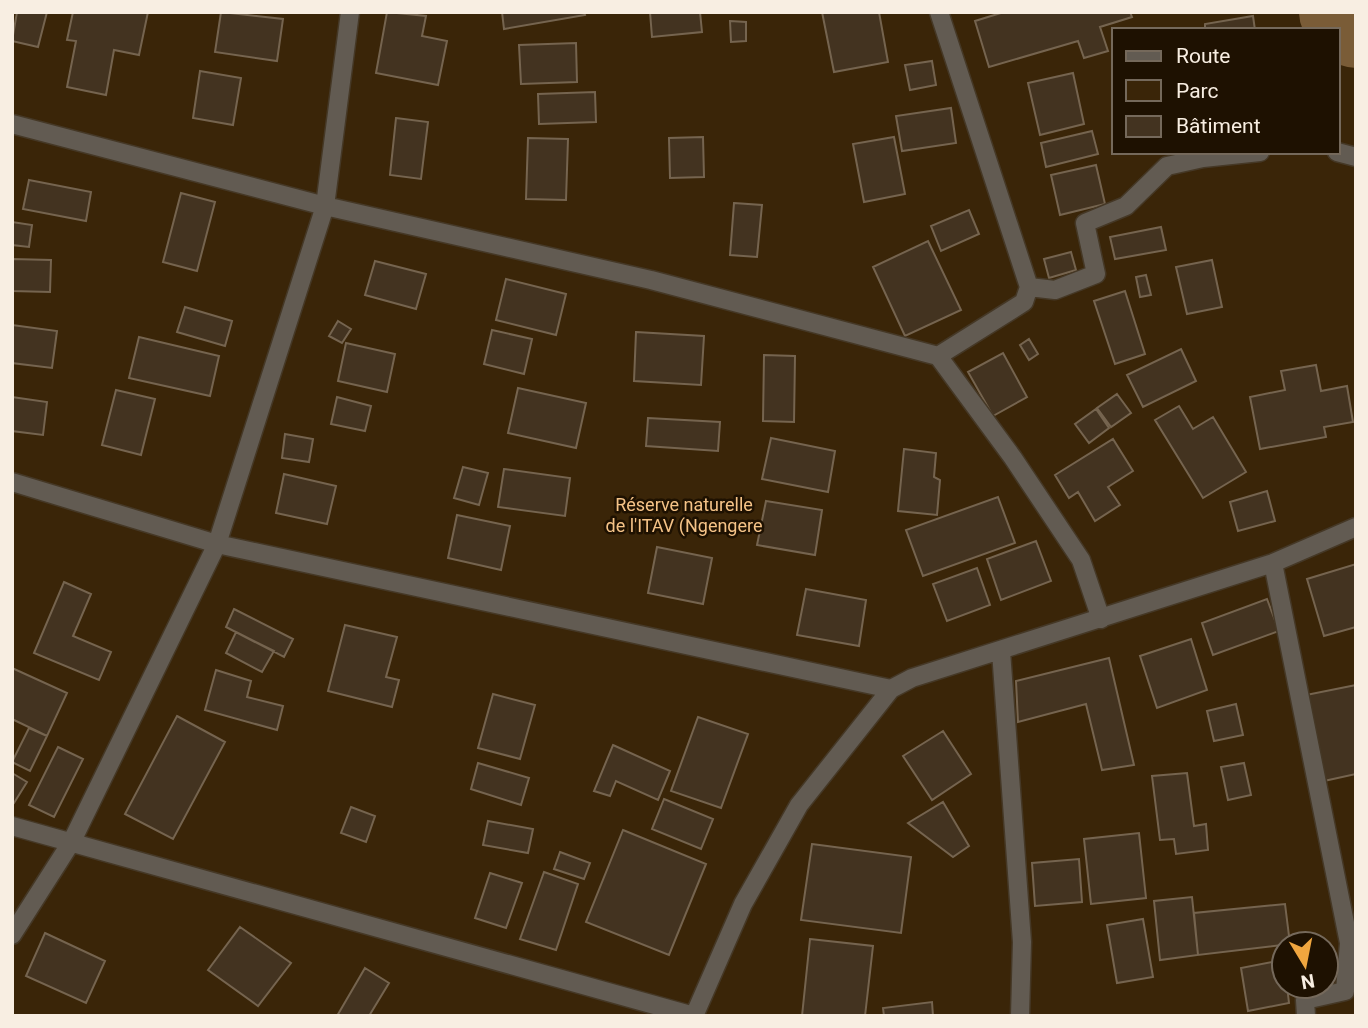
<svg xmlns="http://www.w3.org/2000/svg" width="1368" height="1028" viewBox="0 0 1368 1028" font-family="Roboto,sans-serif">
	<rect width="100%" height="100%" fill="#281a07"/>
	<!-- green -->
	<path fill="#3a2508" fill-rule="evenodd" d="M12 12H1356V1016H12ZM1114 30H1338V152H1114ZM1284 944H1326V986H1284Z"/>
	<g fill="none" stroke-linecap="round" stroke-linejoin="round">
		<!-- river -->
		<path stroke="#7a5c37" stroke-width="84" d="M1341 12 1356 26"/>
	</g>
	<!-- building -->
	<path fill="#433320" stroke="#75644f" stroke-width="2" d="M17 12H47L38 47 12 41Z
		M73 12H148L139 55 114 50 106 95 67 87 76 41 67 40Z
		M221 12 283 19 277 61 215 52Z
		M387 12 426 16 422 36 447 41 438 85 376 73Z
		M502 12H584L585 15 504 29Z
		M650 12H700L702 32 652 37Z
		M822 12H879L888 62 834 72Z
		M1004 12H1130L1132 17 1100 27 1108 51 1084 58 1078 41 989 67 975 21Z
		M1253 16 1255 30H1205V24Z
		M730 21 746 22V41L731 42Z
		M576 43 577 82 521 84 519 45Z
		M932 61 936 85 910 90 905 65Z
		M200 71 241 78 233 125 193 118Z
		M1073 73 1084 124 1040 135 1028 83Z
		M595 92 596 122 539 124 538 94Z
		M951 108 956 143 902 151 896 116Z
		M396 118 428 122 421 179 390 175Z
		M1092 131 1098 154 1046 167 1041 143Z
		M703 137 704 177 670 178 669 138Z
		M894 137 905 194 864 202 853 144Z
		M528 138 568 139 566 200 526 199Z
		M1096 165 1105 204 1060 215 1051 175Z
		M29 180 91 192 86 221 23 209Z
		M181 193 215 202 197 271 163 262Z
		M734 203 762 205 757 257 730 255Z
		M969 210 979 234 941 251 931 226Z
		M12 222 32 225 29 247 12 245Z
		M1161 227 1166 250 1115 259 1110 237Z
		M928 241 961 310 905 336 873 267Z
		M1071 252 1076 270 1049 278 1044 259Z
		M12 259 51 260 50 292 12 291Z
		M1212 260 1222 307 1187 314 1176 267Z
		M375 261 426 274 416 309 365 295Z
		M1146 275 1151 295 1140 297 1136 277Z
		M506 279 566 294 556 335 496 320Z
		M1125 291 1145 354 1115 364 1094 301Z
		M185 307 232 321 225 346 177 332Z
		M338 321 351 329 342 343 329 336Z
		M12 325 57 331 52 368 12 363Z
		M492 330 532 339 524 374 484 364Z
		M636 332 704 336 701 385 634 381Z
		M139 337 219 356 210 396 129 378Z
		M1029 339 1038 354 1029 360 1020 345Z
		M346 343 395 354 387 392 338 381Z
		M1181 349 1196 381 1143 407 1127 375Z
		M1003 353 1027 397 993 416 968 372Z
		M764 355 795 356 794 422 763 421Z
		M1316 365 1321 391 1347 386 1353 422 1324 427 1326 437 1260 449 1250 397 1285 390 1281 371Z
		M518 388 586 403 576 448 508 433Z
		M116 390 155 399 141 455 102 445Z
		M1117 394 1131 413 1111 427 1097 408Z
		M12 397 47 402 43 435 12 431Z
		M337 397 371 406 365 431 331 424Z
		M1179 406 1193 429 1213 417 1246 472 1203 498 1155 420Z
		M1096 409 1109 428 1089 443 1075 424Z
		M648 418 720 422 718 451 646 446Z
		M285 434 313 439 309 462 282 458Z
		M771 438 835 451 828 492 762 479Z
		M1113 439 1133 471 1108 487 1120 505 1095 521 1078 492 1069 498 1055 475Z
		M904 449 936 453 934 477 940 480 937 515 898 511Z
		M463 467 488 473 479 505 454 498Z
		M504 469 570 478 565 516 498 507Z
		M284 474 336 486 327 524 276 513Z
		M1267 491 1275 521 1238 531 1230 502Z
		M998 497 1015 543 923 576 906 530Z
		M766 501 822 510 815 555 757 545Z
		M457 515 510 526 501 570 448 558Z
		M1036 541 1051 581 1001 600 987 559Z
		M657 547 712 558 703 604 648 593Z
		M1356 564V627L1324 636 1307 579Z
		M977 568 990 605 947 621 933 584Z
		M64 582 91 594 73 636 111 652 99 680 34 653Z
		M806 589 866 600 859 646 797 635Z
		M1267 599 1279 631 1213 655 1202 623Z
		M234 609 293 639 284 657 226 627Z
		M345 625 397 637 386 677 399 680 392 707 328 691Z
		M236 632 274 651 262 672 226 653Z
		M1191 639 1207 690 1157 708 1140 656Z
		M1109 658 1134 765 1102 770 1086 704 1018 722 1016 681Z
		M12 668 67 693 47 736 12 719Z
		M216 670 251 681 247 697 283 706 277 730 205 710Z
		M1356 685V774L1324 781 1306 695Z
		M493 694 535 705 520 759 478 748Z
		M1236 704 1243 735 1214 741 1207 711Z
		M177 716 225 742 173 839 125 814Z
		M698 717 748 734 721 808 671 791Z
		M29 728 47 736 30 771 12 762Z
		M943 731 971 774 932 800 903 756Z
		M613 745 670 771 658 800 616 781 610 796 594 791Z
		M58 747 83 759 54 817 29 805Z
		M478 763 529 778 521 805 471 789Z
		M1244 763 1251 795 1228 800 1221 767Z
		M12 773 27 782 14 803 12 802Z
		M1187 773 1194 826 1206 824 1208 850 1176 854 1174 839 1160 840 1152 776Z
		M664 799 713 819 701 849 652 829Z
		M943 802 969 846 953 857 908 823Z
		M351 807 375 816 366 842 341 833Z
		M488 821 533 829 528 853 483 845Z
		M623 830 706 864 669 955 586 922Z
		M1139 833 1146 898 1091 904 1084 839Z
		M812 844 911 857 901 933 801 920Z
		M560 852 590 863 584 879 554 869Z
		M1079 859 1082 902 1035 906 1032 863Z
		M544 872 578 884 556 950 520 939Z
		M490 873 522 883 506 928 475 918Z
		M1192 897 1198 955 1160 960 1154 901Z
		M1285 904 1290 944 1198 955 1194 913Z
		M1143 919 1153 977 1117 983 1107 925Z
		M240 927 291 963 258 1006 208 970Z
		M45 933 105 961 86 1003 26 976Z
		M810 939 873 946 865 1016H802Z
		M1283 960 1284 986H1287L1289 1003 1248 1011 1241 968Z
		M365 968 389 983 369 1016H337Z
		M932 1002 933 1016H884L883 1008Z"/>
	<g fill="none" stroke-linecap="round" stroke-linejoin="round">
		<!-- street casing -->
		<g stroke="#453826" stroke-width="21">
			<path id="street" d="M12 124 325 206 651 280 938 356 1013 458 1081 560 1101 619
				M1337 152 1356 157
				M1029 287 1055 290 1096 274 1085 223 1126 206 1167 166 1203 158 1260 152
				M938 356 1024 302 1029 287 939 12
				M12 482 217 544 891 689
				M1273 563 1349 943 1345 991 1305 1000 1306 1016
				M1001 651 1022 942 1020 1016
				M12 826 694 1016
				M12 935 72 841 217 544 325 206 350 12
				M694 1016 743 904 799 805 891 689 912 678 1273 563 1356 527"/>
		</g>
		<!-- street -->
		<use href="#street" stroke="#625b52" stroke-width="18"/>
	</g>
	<g text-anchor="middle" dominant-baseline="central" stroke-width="5" stroke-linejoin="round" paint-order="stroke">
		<!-- park labels -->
		<g font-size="18" fill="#f5c387" stroke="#1e1101">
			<text x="684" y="504">Réserve naturelle<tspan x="684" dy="21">de l'ITAV (Ngengere</tspan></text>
		</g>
	</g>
	<!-- border -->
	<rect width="1368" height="1028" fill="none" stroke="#f8eee2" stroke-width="28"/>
	<!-- legend -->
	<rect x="1112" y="28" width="228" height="126" fill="#1e1101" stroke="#75695b" stroke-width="2"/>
	<rect x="1126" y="51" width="35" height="10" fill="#625b52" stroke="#75695b" stroke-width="2"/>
	<text x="1176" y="63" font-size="21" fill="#f8eee2">Route</text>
	<rect x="1126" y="80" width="35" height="21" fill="#3a2508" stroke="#75695b" stroke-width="2"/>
	<text x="1176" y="98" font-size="21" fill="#f8eee2">Parc</text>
	<rect x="1126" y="116" width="35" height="21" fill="#433320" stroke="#75695b" stroke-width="2"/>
	<text x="1176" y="133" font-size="21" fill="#f8eee2">Bâtiment</text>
	<!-- north arrow -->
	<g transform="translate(1305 965) rotate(170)"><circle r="33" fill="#1e1101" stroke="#75695b" stroke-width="2"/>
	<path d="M0-5L12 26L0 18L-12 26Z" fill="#f0a63f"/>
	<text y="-10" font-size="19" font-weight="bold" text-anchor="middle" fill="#f8eee2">N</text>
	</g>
</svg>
